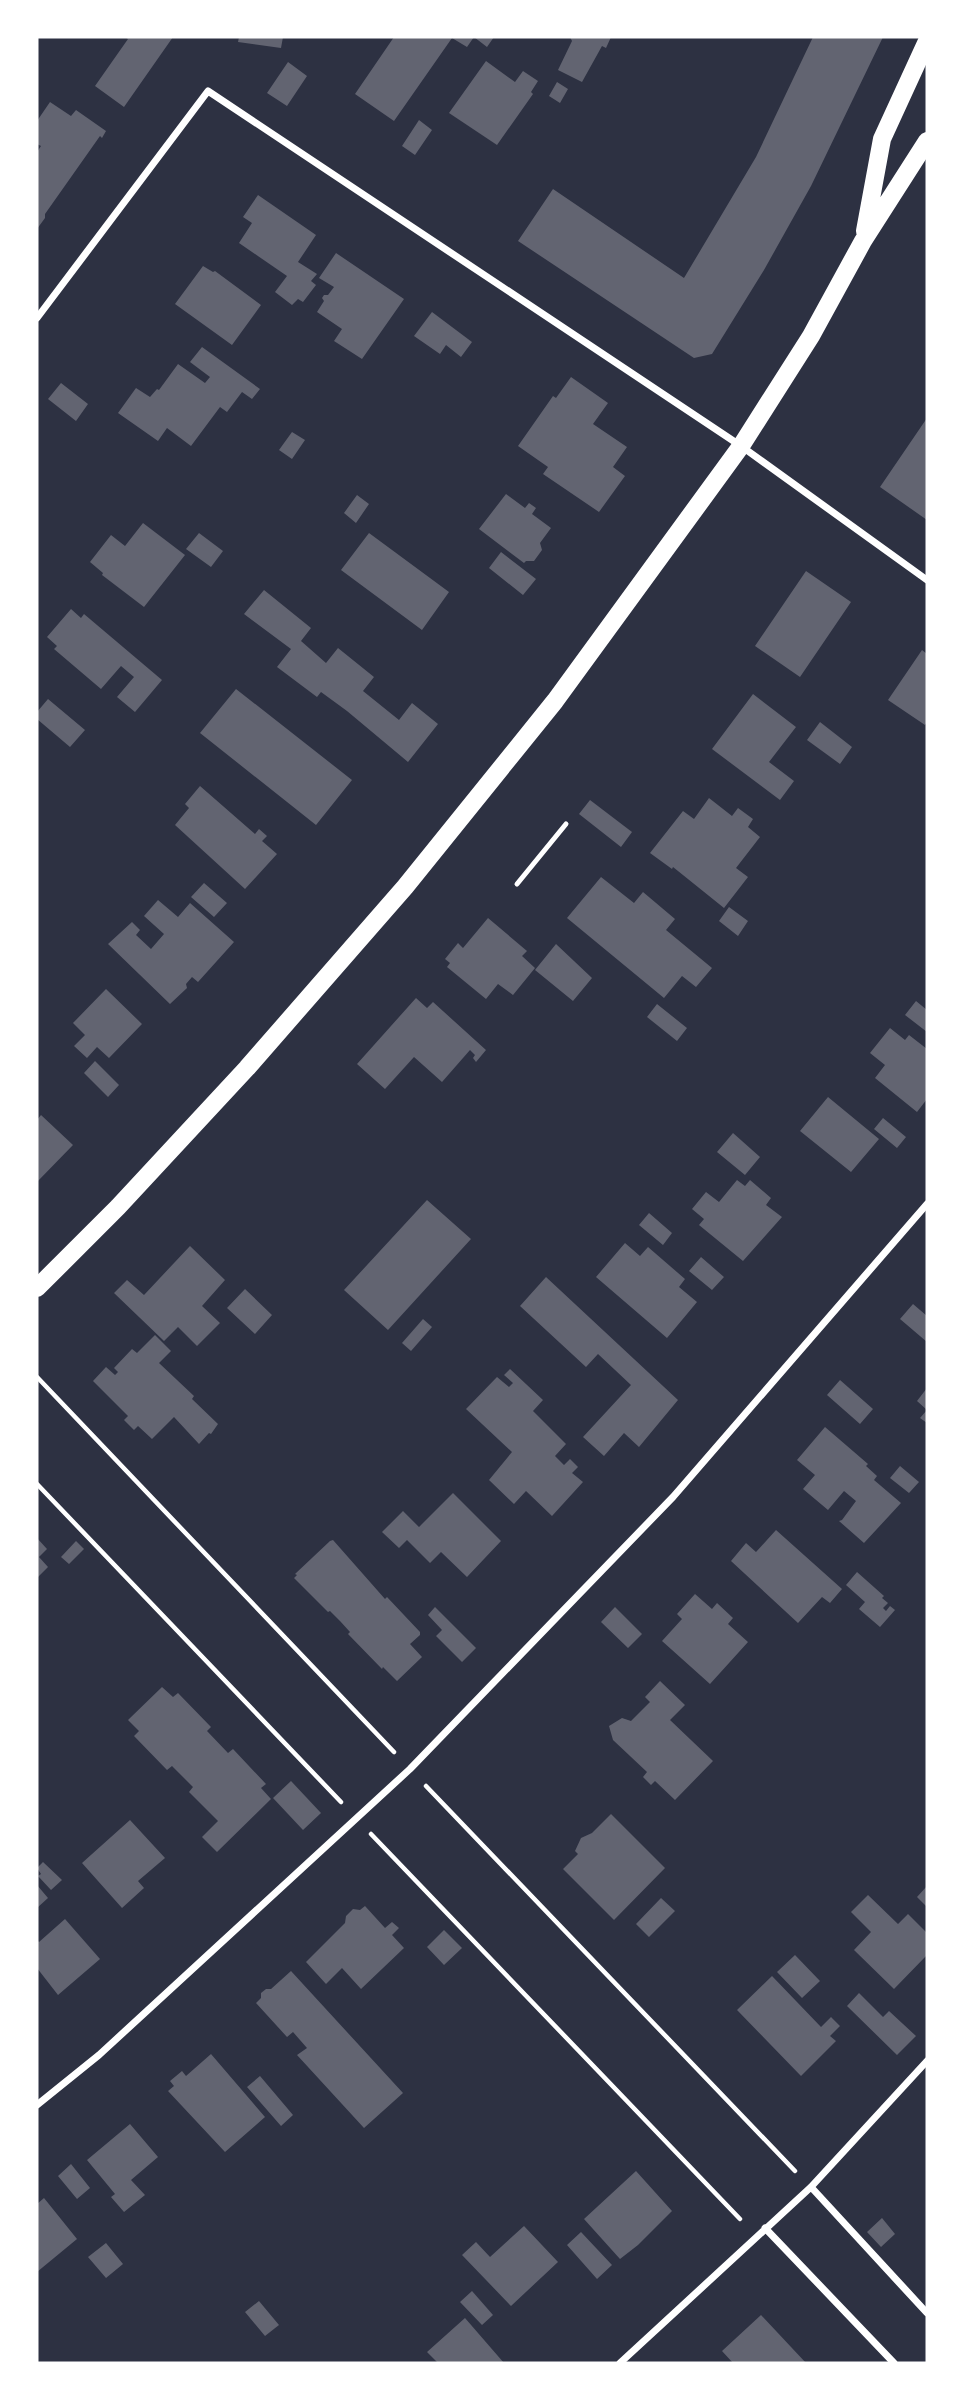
<svg xmlns="http://www.w3.org/2000/svg" width="964" height="2400" viewBox="0 0 964 2400" font-family="'Roboto Condensed',sans-serif">
	<rect width="100%" height="100%" fill="#2d3142"/>
	<!-- building -->
	<path fill="#626471" d="M125 37H173L124 107 95 86 128 39Z
		M239 37H283L281 48 238 42Z
		M394 37H494L487 47 474 37 467 47 452 38 394 121 355 94Z
		M570 37H611L606 48 602 46 582 82 558 70 572 41Z
		M813 37H883L811 186 764 270 712 354 694 358 518 241 553 189 684 278 756 157Z
		M486 61 515 82 523 71 538 81 531 92 533 94 497 145 449 113Z
		M288 62 307 76 287 106 267 93Z
		M557 82 568 89 560 103 549 96Z
		M50 102 71 116 76 110 106 131 102 138 100 136 45 214V218L37 229V152L41 146 37 144V121Z
		M419 120 432 130 415 155 402 146Z
		M258 195 316 235 298 262 317 274 311 281 316 285 303 302 298 299 292 305 275 292 287 276 239 243 252 223 243 217Z
		M336 253 404 299 362 359 334 341 342 329 317 312 324 301 322 298 324 295H328L334 287 319 278Z
		M203 266 213 272 215 271 261 305 232 345 175 304Z
		M432 312 472 342 461 357 446 345 440 354 414 336Z
		M202 347 260 389 252 399 242 392 227 412 220 407 191 446 167 428 158 441 118 413 136 388 150 397 157 389 159 390 178 364 205 383 210 377 190 362Z
		M571 377 608 403 593 424 627 447 613 467 625 476 599 512 543 474 548 467 518 446 553 396 556 398Z
		M61 383 88 404 76 421 48 399Z
		M927 418V520L880 487Z
		M292 432 305 440 292 459 279 450Z
		M506 494 525 508 529 503 536 508 532 514 551 528 540 543 542 550 534 561H526L524 563 479 529Z
		M357 495 369 504 356 523 344 513Z
		M143 523 185 555 144 607 102 575 103 573 90 562 111 535 125 546Z
		M199 533 223 551 211 567 186 549Z
		M369 533 449 592 422 630 341 570Z
		M501 552 536 579 523 595 489 568Z
		M806 571 851 602 800 677 755 646Z
		M264 590 311 628 301 641 326 663 338 648 374 677 363 691 399 720 412 703 438 724 408 762 347 711 321 692 317 697 277 667 291 649 244 614Z
		M71 609 81 618 84 614 162 680 135 712 117 697 134 677 121 666 101 689 54 649 57 646 47 637Z
		M922 650 927 654V722L925 725 888 700Z
		M236 689 352 780 316 825 200 733Z
		M753 694 796 727 769 762 794 781 780 800 712 749Z
		M48 699 85 730 70 747 37 719V712Z
		M820 722 852 747 840 764 807 740Z
		M200 786 255 834 259 829 267 836 262 841 277 854 245 889 175 825 189 808 185 804Z
		M709 798 732 816 738 808 753 819 748 827 760 837 736 868 748 877 724 908 673 867 672 869 650 853 683 811 694 819Z
		M590 800 632 832 621 847 579 814Z
		M601 877 634 903 643 892 675 919 666 930 712 968 696 987 682 976 664 998 567 918Z
		M204 883 227 903 214 917 191 897Z
		M158 900 178 917 190 903 234 942 198 982 192 977 186 984 187 988 170 1004 108 944 132 922 140 930 136 935 151 949 164 934 144 916Z
		M729 907 748 921 738 936 719 921Z
		M488 918 527 951 522 956 535 968 513 995 498 984 486 999 447 967 450 963 445 959 458 943 463 948Z
		M556 944 592 978 573 1001 535 970Z
		M106 989 142 1024 109 1058 97 1047 87 1058 74 1046 85 1035 73 1023Z
		M416 998 427 1008 433 1002 486 1050 476 1062 473 1058 475 1055 470 1050 442 1082 414 1057 385 1089 357 1064Z
		M916 1001 927 1010V1032L905 1015Z
		M657 1004 687 1028 677 1041 647 1017Z
		M890 1028 905 1040 909 1035 927 1049V1099L917 1112 875 1078 885 1065 870 1053Z
		M95 1061 119 1085 108 1097 84 1073Z
		M828 1097 879 1139 851 1172 800 1131Z
		M41 1115 73 1145 37 1182V1120Z
		M883 1118 906 1137 897 1148 874 1129Z
		M733 1133 760 1157 745 1175 717 1152Z
		M737 1180 745 1186 750 1180 771 1198 766 1205 782 1217 743 1261 699 1225 704 1219 692 1209 706 1192 719 1202Z
		M427 1200 471 1239 388 1330 344 1290Z
		M649 1213 672 1233 663 1245 639 1225Z
		M625 1243 640 1256 648 1247 685 1279 679 1287 697 1302 667 1338 596 1277Z
		M190 1246 225 1280 202 1306 220 1323 197 1346 178 1327 164 1341 114 1293 127 1280 144 1295Z
		M701 1257 724 1277 712 1290 689 1271Z
		M546 1277 678 1400 639 1447 624 1433 604 1456 583 1437 631 1385 598 1354 586 1367 520 1306Z
		M245 1289 272 1315 255 1334 227 1308Z
		M913 1304 927 1316V1342L900 1319Z
		M423 1319 432 1327 411 1351 402 1343Z
		M155 1335 171 1351 159 1363 194 1396 192 1399 218 1424 211 1434 209 1433 199 1444 174 1417 152 1439 138 1426 134 1430 124 1420 128 1416 93 1381 106 1367 115 1375 118 1372 114 1368 132 1349 137 1353Z
		M510 1369 543 1400 533 1411 566 1444 555 1456 564 1465 570 1459 578 1467 572 1473 583 1482 552 1516 526 1491 514 1504 489 1480 512 1452 466 1409 497 1377 509 1387 513 1383 504 1375Z
		M840 1380 873 1409 860 1424 827 1395Z
		M927 1388V1423L920 1418 927 1410 917 1401Z
		M825 1427 868 1464 866 1466 877 1476 874 1480 901 1503 864 1543 839 1521 842 1520 856 1501 844 1491 828 1510 803 1489 815 1475 797 1460Z
		M900 1466 919 1482 909 1493 890 1478Z
		M453 1493 501 1541 467 1577 441 1552 430 1563 407 1540 399 1548 382 1532 403 1511 419 1527Z
		M776 1530 842 1589 830 1603 822 1597 798 1623 731 1561 746 1543 756 1552Z
		M37 1538 47 1549 39 1557 48 1567 37 1578Z
		M333 1540 385 1599 387 1597 420 1632V1635L410 1644 422 1657 397 1681 383 1667 382 1669 348 1634 350 1632 340 1621 330 1611 328 1612 294 1578 297 1575 295 1574 330 1541Z
		M76 1541 84 1549 69 1564 61 1557Z
		M857 1572 884 1596 882 1598 888 1603 883 1608 886 1611 890 1606 895 1610 880 1627 859 1609 865 1602 846 1585Z
		M695 1594 712 1609 717 1603 733 1618 728 1624 748 1642 710 1684 662 1641 682 1619 677 1614Z
		M435 1607 476 1648 462 1662 436 1636 442 1630 428 1615Z
		M615 1607 642 1634 628 1648 601 1622Z
		M660 1681 685 1705 670 1720 713 1761 675 1800 655 1781 651 1785 643 1777 647 1772 613 1740 609 1726 622 1718 631 1721 650 1702 645 1697Z
		M162 1687 173 1697 178 1693 211 1727 207 1731 228 1753 233 1749 266 1784 261 1788 271 1799 217 1852 202 1837 218 1821 189 1792 193 1787 172 1766 167 1770 134 1736 139 1731 128 1720Z
		M291 1781 321 1813 303 1830 273 1798Z
		M611 1814 665 1868 614 1920 563 1869 578 1854 575 1851 581 1838 592 1833Z
		M130 1820 165 1858 138 1881 144 1888 122 1908 82 1863Z
		M43 1862 62 1880 51 1890 38 1876 41 1874 37 1868Z
		M37 1885 48 1898 37 1908Z
		M927 1886V1907L917 1897Z
		M868 1895 898 1924 908 1914 927 1933V1955L894 1989 854 1950 871 1932 851 1912Z
		M661 1898 675 1911 649 1937 636 1924Z
		M365 1906 385 1928 392 1922 399 1928 392 1935 404 1948 361 1989 342 1968 326 1984 306 1962 345 1923 346 1916 353 1909 360 1910Z
		M65 1919 100 1959 58 1995 37 1968V1940L39 1942Z
		M444 1930 462 1948 444 1965 427 1947Z
		M795 1955 820 1981 802 1998 777 1972Z
		M291 1971 403 2093 364 2128 297 2055 307 2048 293 2032 287 2037 256 2003 261 1998V1993L266 1989H271Z
		M772 1976 821 2027 831 2017 840 2026 830 2036 836 2041 801 2076 737 2010Z
		M859 1993 883 2017 889 2011 916 2036 897 2055 847 2006Z
		M211 2054 265 2117 225 2152 168 2091 174 2086 170 2081 182 2071 186 2076Z
		M260 2076 293 2115 281 2126 247 2087Z
		M130 2124 158 2157 131 2180 145 2195 124 2212 111 2197 115 2194 87 2160Z
		M71 2164 90 2188 77 2199 58 2176Z
		M636 2171 672 2211 638 2245 620 2259 584 2219Z
		M44 2198 77 2239 37 2272V2204Z
		M882 2218 895 2234 881 2247 867 2232Z
		M524 2226 558 2262 511 2306 462 2255 476 2242 490 2257Z
		M581 2232 612 2265 597 2279 567 2245Z
		M106 2243 123 2264 106 2278 88 2257Z
		M472 2291 493 2315 482 2325 460 2302Z
		M259 2301 279 2325 265 2336 245 2312Z
		M761 2315 806 2363H733L722 2351Z
		M465 2318 504 2363H438L427 2352Z"/>
	<g fill="none" stroke-linecap="round" stroke-linejoin="round">
		<!-- path -->
		<path stroke="#fff" stroke-width="4.5" d="M37 1377 394 1752
			M37 1484 341 1802
			M426 1786 795 2171
			M371 1834 740 2219"/>
		<!-- service -->
		<path stroke="#fff" stroke-width="5" d="M517 884 566 824"/>
		<!-- minor -->
		<path stroke="#fff" stroke-width="7" d="M37 318 208 91 741 446 927 580
			M37 2105 99 2055 410 1769 673 1497 927 1204
			M811 2187 927 2313
			M765 2228 894 2363
			M620 2363 811 2187 927 2061"/>
		<!-- primary -->
		<path stroke="#fff" stroke-width="18" d="M865 231 882 139 927 41
			M37 1288 118 1207 247 1068 405 887 555 701 741 446 811 336 863 241 927 141"/>
	</g>
	<!-- border -->
	<rect width="964" height="2400" fill="none" stroke="#ffffff" stroke-width="77"/>
</svg>
